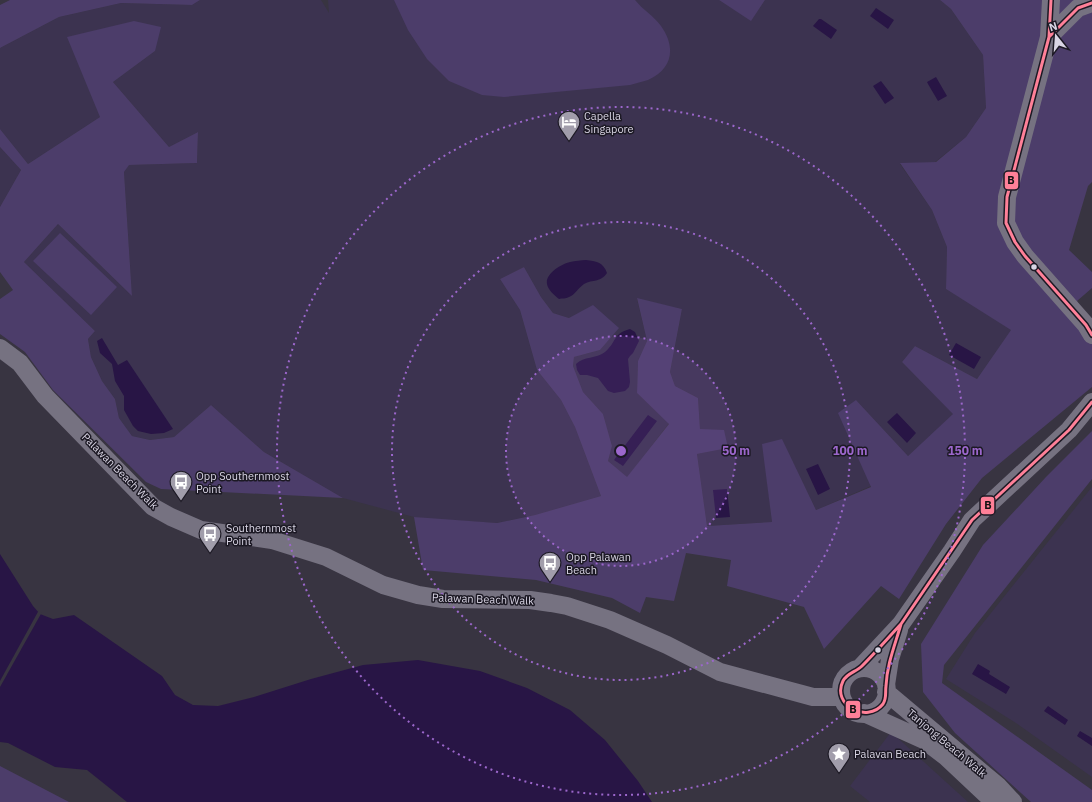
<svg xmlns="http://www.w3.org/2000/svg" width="1092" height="802" viewBox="0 0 1092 802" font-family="'IBM Plex Sans',sans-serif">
	<rect width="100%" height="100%" fill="#383441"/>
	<!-- built -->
	<path fill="#3c3350" d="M200 0H321L329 13 328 0H719L751 20 765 0H940L951 9 983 55 986 108 966 137 935 162 900 164 932 210 947 247 946 289 1012 329 977 379 915 346 902 362 954 414 908 456 856 400 871 486 816 510 782 440 763 444 772 522 707 526 697 454 727 448 700 430 698 398 675 386 670 372 682 309 637 299 647 341 638 361 637 393 669 423 627 478 608 461 612 446 603 414 583 392 573 366 574 357 600 350 618 328 569 318 553 313 541 297 524 267 500 279 520 310 537 370 561 400 575 427 601 496 535 515 497 523 428 519 414 517 343 498 264 452 211 405 174 437 150 440 132 436 119 418 115 399 102 381 91 357 88 339 95 331 24 262 58 224 132 296 124 172 128 165 197 163 198 132 169 147 113 82 155 51 134 21 100 117 28 164 0 129V48L59 17 121 3 192 5Z
		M0 147 21 170 0 207Z
		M1092 487V777L1016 723 946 679 975 633Z
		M891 732 968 802H870L850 786Z"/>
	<!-- green -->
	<path fill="#4c3d6a" d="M10 0H200L192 5 121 3 59 17 0 48V5Z
		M394 0H635C643 10 654 16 661 26 676 47 673 69 648 80 642 82 636 83 630 85L504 97 482 95 449 81 427 59 408 30Z
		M719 0H765L751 21Z
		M940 0H1085L1092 3V182L1088 186 1069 250 1092 272V288L1077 301 1092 327V387L982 478 946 524 899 599 881 586 824 649 804 607 727 586 731 560 686 553 674 601 646 597 640 613 612 598 536 580 423 570 414 517 497 523 535 515 601 496 575 427 561 400 537 370 520 310 500 279 524 267 541 297 553 313 569 318 593 305 619 328 600 350 574 357 573 366 583 392 603 414 612 446 608 461 627 477 669 424 637 393 638 361 647 341 637 298 682 309 670 372 675 386 698 398 700 429 724 430 728 448 697 454 707 526 772 522 762 444 782 439 816 510 871 487 838 413 856 400 908 456 953 414 902 362 915 346 977 379 1011 330 946 289 947 247 932 210 900 163 936 162 966 137 986 108 983 55 951 9Z
		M134 21 161 27 155 51 113 82 169 147 198 132 197 163 129 165 124 172 132 296 58 224 24 262 95 331 88 339 91 357 102 381 115 399 119 418 132 436 150 440 174 437 211 405 264 452 343 498 161 489 146 482 53 390 25 352 0 334V299L13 290 0 272V207L21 170 0 147V129L28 164 100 117 67 37Z
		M60 233 117 287 91 315 33 261Z
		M1092 431V479L944 665 942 683 1092 790V802H1031L955 733 923 692 921 644 983 545 1046 477Z
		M0 766 69 802H0Z"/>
	<!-- water -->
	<path fill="#281545" d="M876 8 894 20 888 29 870 16Z
		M819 19H821L837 30 831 39 813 26Z
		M936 77 947 96 938 101 928 84 927 82Z
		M881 81 894 98 885 104 873 86Z
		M586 260C596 261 603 262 607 273 600 283 593 279 584 284 578 288 575 295 569 297 566 299 562 298 559 299 554 295 548 290 547 284 545 274 561 264 570 262 575 261 581 260 586 260Z
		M630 329 635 332 639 341 633 353 630 356 628 359 630 382 629 387 625 391 614 393 608 391 598 378 587 375H580L577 370 576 364C584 356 596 359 605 352 617 342 612 334 630 329Z
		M102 338 118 365 127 360 173 429 164 433 151 434 138 431 133 426 124 410V396L115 381 112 364 100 353 97 341Z
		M956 343 981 357 974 369 949 355Z
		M897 413 916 433 907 443 887 422Z
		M648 415 657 421 623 466 614 460Z
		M818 464 830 489 818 495 806 469Z
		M727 489 730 517 716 518 713 490Z
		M0 554 33 606 40 614 53 619 74 615 162 676 175 695 193 705 218 706 254 697 311 679 363 665 418 660 480 671 527 688 570 710 605 740 638 781 652 802H127L87 770 55 767 8 743 0 742Z
		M978 664 990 671 989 674 1010 687 1006 694 972 674Z
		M1048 706 1068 720 1065 725 1044 711Z
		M1080 731 1092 738V746L1077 736Z"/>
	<!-- pier -->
	<path fill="#383441" d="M39 610 42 612 0 687V681Z"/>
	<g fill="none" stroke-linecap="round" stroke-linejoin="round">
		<!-- minor -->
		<path stroke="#767281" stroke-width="18" d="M1051 0 1049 37 1007 197 1006 223 1015 242 1025 256 1086 325 1092 335
			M1049 37 1078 8 1092 3
			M0 348 20 363 45 396 153 507 171 517 201 530 272 540 326 557 383 585 418 595 443 599 530 600 551 603 567 606 610 620 667 645 720 672 813 697H841
			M860 668 901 624 952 551 972 520 1069 430 1092 402
			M841 691a23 23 0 1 1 46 0a23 23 0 1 1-46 0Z
			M886 685 890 659 899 630
			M886 692 998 786 1013 802
			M864 713 924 740 945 756 994 802"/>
		<!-- bus-1 casing -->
		<g stroke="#1c1924" stroke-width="6">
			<path id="bus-1" d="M1051 0 1049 37 1007 197 1006 223 1015 242 1025 256 1086 325 1092 335
				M1049 37 1078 8 1092 3
				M901 624C895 645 887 664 886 686 885 692 887 698 883 704 867 724 831 705 843 681 847 673 856 672 862 666 875 653 888 638 901 624Z
				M901 624 972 520 1069 430 1092 402"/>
		</g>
		<!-- bus-1 -->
		<use href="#bus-1" stroke="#ff8098" stroke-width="3"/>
	</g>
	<!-- distance rings -->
	<circle cx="621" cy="451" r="115" fill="#9c67cc" fill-opacity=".12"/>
	<g fill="none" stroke="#9c67cc" stroke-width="2" stroke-dasharray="2 4">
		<circle cx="621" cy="451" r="115"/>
		<circle cx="621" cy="451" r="229"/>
		<circle cx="621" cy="451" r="344"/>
	</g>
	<!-- icons -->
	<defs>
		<g id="hotel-pin" transform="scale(1.15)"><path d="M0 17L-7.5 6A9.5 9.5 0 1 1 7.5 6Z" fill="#a19dab" stroke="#1c1924"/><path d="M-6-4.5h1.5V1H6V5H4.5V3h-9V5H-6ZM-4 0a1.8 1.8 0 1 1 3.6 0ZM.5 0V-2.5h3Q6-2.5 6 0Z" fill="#fff"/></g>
		<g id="bus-pin" transform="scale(1.15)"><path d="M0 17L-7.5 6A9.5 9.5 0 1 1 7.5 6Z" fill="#a19dab" stroke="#1c1924"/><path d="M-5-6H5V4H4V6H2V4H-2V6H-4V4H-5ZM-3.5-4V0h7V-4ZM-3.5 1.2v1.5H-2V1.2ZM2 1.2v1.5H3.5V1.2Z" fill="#fff"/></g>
		<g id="sight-pin" transform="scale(1.15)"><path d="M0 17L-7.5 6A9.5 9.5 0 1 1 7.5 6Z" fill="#a19dab" stroke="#1c1924"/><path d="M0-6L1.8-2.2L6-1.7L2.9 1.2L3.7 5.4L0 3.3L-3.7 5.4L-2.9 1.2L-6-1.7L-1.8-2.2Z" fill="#fff"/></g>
	</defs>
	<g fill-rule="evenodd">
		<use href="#hotel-pin" x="569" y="122"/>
		<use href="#bus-pin" x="181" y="482"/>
		<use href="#bus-pin" x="210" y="534"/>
		<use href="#bus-pin" x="550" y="563"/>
		<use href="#sight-pin" x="839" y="754"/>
	</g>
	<!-- markers -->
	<g fill="#d9d5e4" stroke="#1c1924" stroke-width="1.5">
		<circle cx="1034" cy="267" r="3.5"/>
		<circle cx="878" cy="650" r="3.5"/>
	</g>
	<g text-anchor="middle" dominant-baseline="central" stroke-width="3" stroke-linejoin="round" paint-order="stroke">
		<!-- poi labels -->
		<g font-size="11" fill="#d9d5e4" stroke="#1c1924" text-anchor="start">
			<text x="584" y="116">Capella<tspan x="584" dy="13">Singapore</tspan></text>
			<text x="196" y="476">Opp Southernmost<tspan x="196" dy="13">Point</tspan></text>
			<text x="226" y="528">Southernmost<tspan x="226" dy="13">Point</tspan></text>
			<text x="566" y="557">Opp Palawan<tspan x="566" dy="13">Beach</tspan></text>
			<text x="854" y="754">Palavan Beach</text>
		</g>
		<!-- street labels -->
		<g font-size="11" fill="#d9d5e4" stroke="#1c1924">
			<text transform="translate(120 471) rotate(45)">Palawan Beach Walk</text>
			<text transform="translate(483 599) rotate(2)">Palawan Beach Walk</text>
			<text transform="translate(947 743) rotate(40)">Tanjong Beach Walk</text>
		</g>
	</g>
	<circle cx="621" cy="451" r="6" fill="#9c67cc" stroke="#1c1924" stroke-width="2"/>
	<g font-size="12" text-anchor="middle" font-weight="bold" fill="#9c67cc" stroke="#1c1924" stroke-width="3" stroke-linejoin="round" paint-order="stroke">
		<text x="736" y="455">50 m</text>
		<text x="850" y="455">100 m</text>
		<text x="965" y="455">150 m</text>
	</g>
	<g stroke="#1c1924" stroke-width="1.5">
		<rect x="1004" y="171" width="15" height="19" rx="4" fill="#ff8098"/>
		<rect x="980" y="496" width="15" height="19" rx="4" fill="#ff8098"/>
		<rect x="845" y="700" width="16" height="19" rx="4" fill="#ff8098"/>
	</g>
	<g font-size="11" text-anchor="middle" font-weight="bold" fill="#111">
		<text x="1011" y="184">B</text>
		<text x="988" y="509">B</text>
		<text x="853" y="713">B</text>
	</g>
	<!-- north arrow -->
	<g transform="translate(1056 36) rotate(343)" stroke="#1c1924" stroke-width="3" paint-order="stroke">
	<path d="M0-3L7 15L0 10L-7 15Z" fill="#d9d5e4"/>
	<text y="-6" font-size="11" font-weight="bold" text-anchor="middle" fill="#d9d5e4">N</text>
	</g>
</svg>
